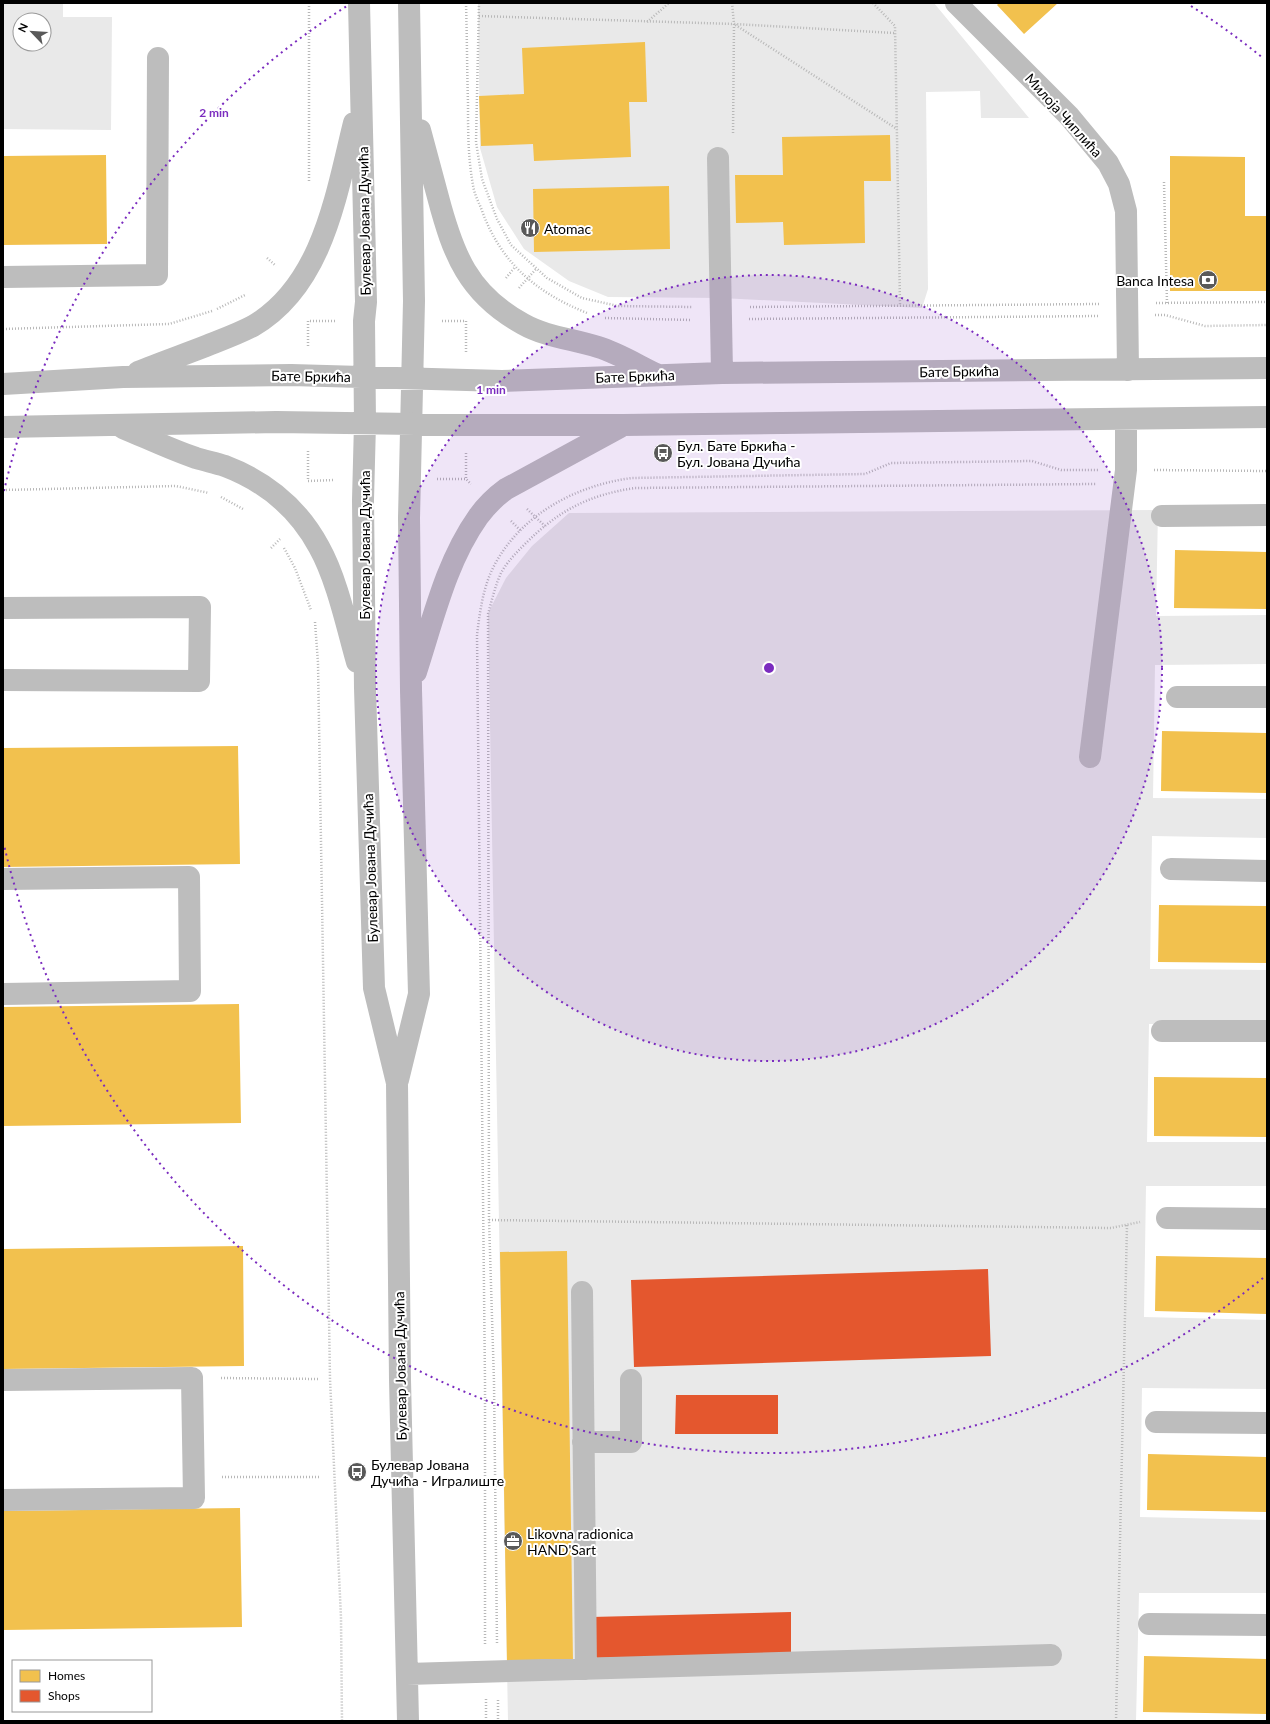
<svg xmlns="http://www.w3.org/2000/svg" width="1270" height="1724" viewBox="0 0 1270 1724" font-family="Lato,sans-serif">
	<rect width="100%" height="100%" fill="#fff"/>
	<!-- green -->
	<path fill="#e9e9e9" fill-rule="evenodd" d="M3 3H63V17H112L111 130 3 129ZM20 20H44V44H20Z
		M478 3H934L1029 118H981L980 91 926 92 928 289 922 308 721 298 608 297 569 281 524 249 497 207 480 148Z
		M1158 510 1156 616 1267 615V664L1155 665 1153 798 1267 799V838L1152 836 1150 969 1267 970V1025L1149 1024 1147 1142H1267V1186H1146L1144 1317 1267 1320V1389L1142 1388 1140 1517 1267 1520V1593H1139L1136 1721H508L488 613 506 578 532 546 569 513Z"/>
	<!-- homes -->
	<path fill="#f2c14e" d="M999 3H1058L1024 34 997 5Z
		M645 42 647 102H629L631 157 534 161 533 144 481 146 479 96 524 94 522 48Z
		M890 135 891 181H864L865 243 784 245 783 222 736 223 735 175H783L782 137Z
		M106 155 107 244 3 245V156Z
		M1170 156 1245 157V216H1267V291H1170Z
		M669 186 670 249 534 252 533 189Z
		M1175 550 1267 552V609L1174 608Z
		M1162 731 1267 733V793L1161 791Z
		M238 746 240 864 3 867V748Z
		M1159 905 1267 906V963L1158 962Z
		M239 1004 241 1123 3 1126V1007Z
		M1154 1077 1267 1078V1137L1154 1136Z
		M243 1246 244 1366 3 1369V1249Z
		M567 1251 573 1662 507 1664 500 1252Z
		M1156 1256 1267 1258V1314L1155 1311Z
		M1148 1454 1267 1457V1512L1147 1510Z
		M240 1508 242 1627 3 1630V1511Z
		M1144 1656 1267 1659V1714L1143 1712Z"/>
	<!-- shops -->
	<path fill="#e4572e" d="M988 1269 991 1356 634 1367 631 1280Z
		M676 1395H778V1434H675Z
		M791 1612V1654L592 1658 591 1617Z"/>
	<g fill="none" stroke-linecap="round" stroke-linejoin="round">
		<!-- path -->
		<path stroke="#b8b8b8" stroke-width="2.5" stroke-dasharray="1 2" stroke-linecap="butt" d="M309 3V181
			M466 3C467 36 467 70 468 103 468 131 468 158 473 185 474 193 478 201 481 208 500 262 535 292 587 313
			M479 3 476 142 482 179 497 219 511 245 547 278 582 298 618 306 693 307
			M732 3 734 24 733 135
			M873 3 895 26 900 305
			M479 16 734 24
			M647 22 669 3
			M894 33 734 24 897 129
			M1164 182 1167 303
			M267 258 276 266
			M506 278 515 267
			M519 288 536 269
			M1156 303 1267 302
			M750 307 1099 304
			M217 309 245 295
			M1155 315H1165L1205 326 1267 325
			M605 318 692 320
			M749 319 1100 316
			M442 321H466V352
			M3 329 169 324 212 311
			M308 346V321H335
			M308 451V481L334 480
			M466 453V479
			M1154 470 1267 471
			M437 479H466L471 484
			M3 490 176 486 209 493
			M221 497 243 509
			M527 509 545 526
			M511 521 521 531
			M271 548 280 539
			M284 548 295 568 311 610
			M315 622 318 663 330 1379 341 1618 342 1721
			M489 1220 1111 1228 1140 1222
			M221 1378 319 1379
			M222 1477H320
			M497 1643 494 1382 489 1220 488 614C492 600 495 586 501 573 507 562 516 553 525 544 558 511 588 495 635 488L1096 484
			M485 1644V1382L477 635C480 611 483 586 495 564 522 514 577 485 632 478L865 474 891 463 1032 461 1061 470H1099
			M486 1699V1721
			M498 1700V1721
			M1116 1721 1127 1225"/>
		<!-- minor -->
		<path stroke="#bdbdbd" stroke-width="22" d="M359 3 366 302 364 321 365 423 363 500 365 688 374 988 397 1083 400 1380 408 1721
			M956 3 1069 116 1108 163 1119 184 1126 211 1128 370
			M420 130C426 152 432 175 438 197 453 254 468 294 523 324 546 337 573 339 598 347 618 353 637 365 656 374
			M718 158 722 373
			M3 277 157 275 158 58
			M138 372C160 363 183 355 206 346 221 340 238 334 253 326 323 285 336 195 354 123
			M3 384 123 377 291 375 502 381 722 373 1267 368
			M3 427 276 422 485 425H623L1267 417
			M123 428C147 438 172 450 196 458 206 461 216 463 225 466 267 482 298 508 319 547 337 579 347 627 357 662
			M1162 516 1267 515
			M3 608 200 607 199 681 3 680
			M416 672C433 620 446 562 478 517 486 506 495 497 506 489L620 427
			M1177 697H1267
			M1090 757 1126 470V419
			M1171 869 1267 871
			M3 879 189 877 190 991 3 994
			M1162 1031H1267
			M398 1080 419 994 411 690 409 518 414 301 409 3
			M1167 1218 1267 1219
			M582 1292 586 1669
			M3 1380 192 1378 194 1498 3 1500
			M1156 1422 1267 1423
			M583 1442H631V1380
			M1149 1624 1267 1625
			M407 1674 1051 1655"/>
	</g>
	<!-- distance rings -->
	<circle cx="769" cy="668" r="393" fill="#7b2cbf" fill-opacity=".12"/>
	<g fill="none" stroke="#7b2cbf" stroke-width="2" stroke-dasharray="2 4">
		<circle cx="769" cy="668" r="393"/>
		<path d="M1263 1278A785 785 0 0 1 4 845M4 491A785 785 0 0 1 347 6M1191 6A785 785 0 0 1 1263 58"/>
	</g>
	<!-- icons -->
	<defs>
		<g id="restaurant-disc" transform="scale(1)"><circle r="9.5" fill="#595959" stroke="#fff"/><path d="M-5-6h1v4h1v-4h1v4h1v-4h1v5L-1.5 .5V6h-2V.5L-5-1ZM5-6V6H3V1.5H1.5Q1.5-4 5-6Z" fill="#fff"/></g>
		<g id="bank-disc" transform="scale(1)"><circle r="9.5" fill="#595959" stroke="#fff"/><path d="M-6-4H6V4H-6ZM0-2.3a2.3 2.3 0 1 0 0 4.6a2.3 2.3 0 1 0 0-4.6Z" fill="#fff"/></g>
		<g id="bus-disc" transform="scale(1)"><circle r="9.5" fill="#595959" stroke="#fff"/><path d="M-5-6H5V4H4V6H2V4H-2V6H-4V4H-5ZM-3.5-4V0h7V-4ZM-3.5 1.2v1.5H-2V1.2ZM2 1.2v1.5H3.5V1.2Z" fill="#fff"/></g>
		<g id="office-disc" transform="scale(1)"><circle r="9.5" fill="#595959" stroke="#fff"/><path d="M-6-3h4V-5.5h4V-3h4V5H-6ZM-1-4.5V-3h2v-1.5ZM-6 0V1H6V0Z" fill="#fff"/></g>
	</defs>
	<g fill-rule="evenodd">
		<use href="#restaurant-disc" x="530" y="228"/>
		<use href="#bank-disc" x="1208" y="280"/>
		<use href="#bus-disc" x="663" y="453"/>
		<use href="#bus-disc" x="357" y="1472"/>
		<use href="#office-disc" x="513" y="1541"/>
	</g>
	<g text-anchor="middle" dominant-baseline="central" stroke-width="4" stroke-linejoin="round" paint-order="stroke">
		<!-- street labels -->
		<g font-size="14" fill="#000" stroke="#fff">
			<text transform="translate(1064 115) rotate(48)">Милоја Чиплића</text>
			<text transform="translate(364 221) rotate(-91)">Булевар Јована Дучића</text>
			<text transform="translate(959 371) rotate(-1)">Бате Бркића</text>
			<text transform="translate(311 376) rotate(1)">Бате Бркића</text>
			<text transform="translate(635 376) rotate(-2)">Бате Бркића</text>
			<text transform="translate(364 545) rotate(-90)">Булевар Јована Дучића</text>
			<text transform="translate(370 868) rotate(-92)">Булевар Јована Дучића</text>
			<text transform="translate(400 1366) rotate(-91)">Булевар Јована Дучића</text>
		</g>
		<!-- poi labels -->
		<g font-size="14" fill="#000" stroke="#fff" text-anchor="start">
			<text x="544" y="228">Atomac</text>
			<text x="1194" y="280" text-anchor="end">Banca Intesa</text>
			<text x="677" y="445">Бул. Бате Бркића -<tspan x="677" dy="16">Бул. Јована Дучића</tspan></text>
			<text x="371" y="1464">Булевар Јована<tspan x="371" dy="16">Дучића - Игралиште</tspan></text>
			<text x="527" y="1533">Likovna radionica<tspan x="527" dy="16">HAND'Sart</tspan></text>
		</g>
	</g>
	<circle cx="769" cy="668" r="6" fill="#7b2cbf" stroke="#fff" stroke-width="2"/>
	<g font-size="12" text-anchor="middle" font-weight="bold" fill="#7b2cbf" stroke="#fff" stroke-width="4" stroke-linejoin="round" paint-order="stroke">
		<text x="214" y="117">2 min</text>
		<text x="491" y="394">1 min</text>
	</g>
	<!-- border -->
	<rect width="1270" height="1724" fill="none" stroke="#000000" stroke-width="8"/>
	<!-- legend -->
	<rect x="12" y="1660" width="140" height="52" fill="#ffffff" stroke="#999999"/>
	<rect x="20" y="1670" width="20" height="12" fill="#f2c14e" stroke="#999999"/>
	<text x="48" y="1680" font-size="12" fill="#000000">Homes</text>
	<rect x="20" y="1690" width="20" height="12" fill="#e4572e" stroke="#999999"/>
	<text x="48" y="1700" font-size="12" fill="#000000">Shops</text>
	<!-- north arrow -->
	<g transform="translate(32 32) rotate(295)"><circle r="19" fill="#ffffff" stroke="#999999"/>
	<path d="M0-3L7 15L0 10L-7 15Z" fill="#595959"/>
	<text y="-6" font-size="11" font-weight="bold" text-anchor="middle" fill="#000000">N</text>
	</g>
</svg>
